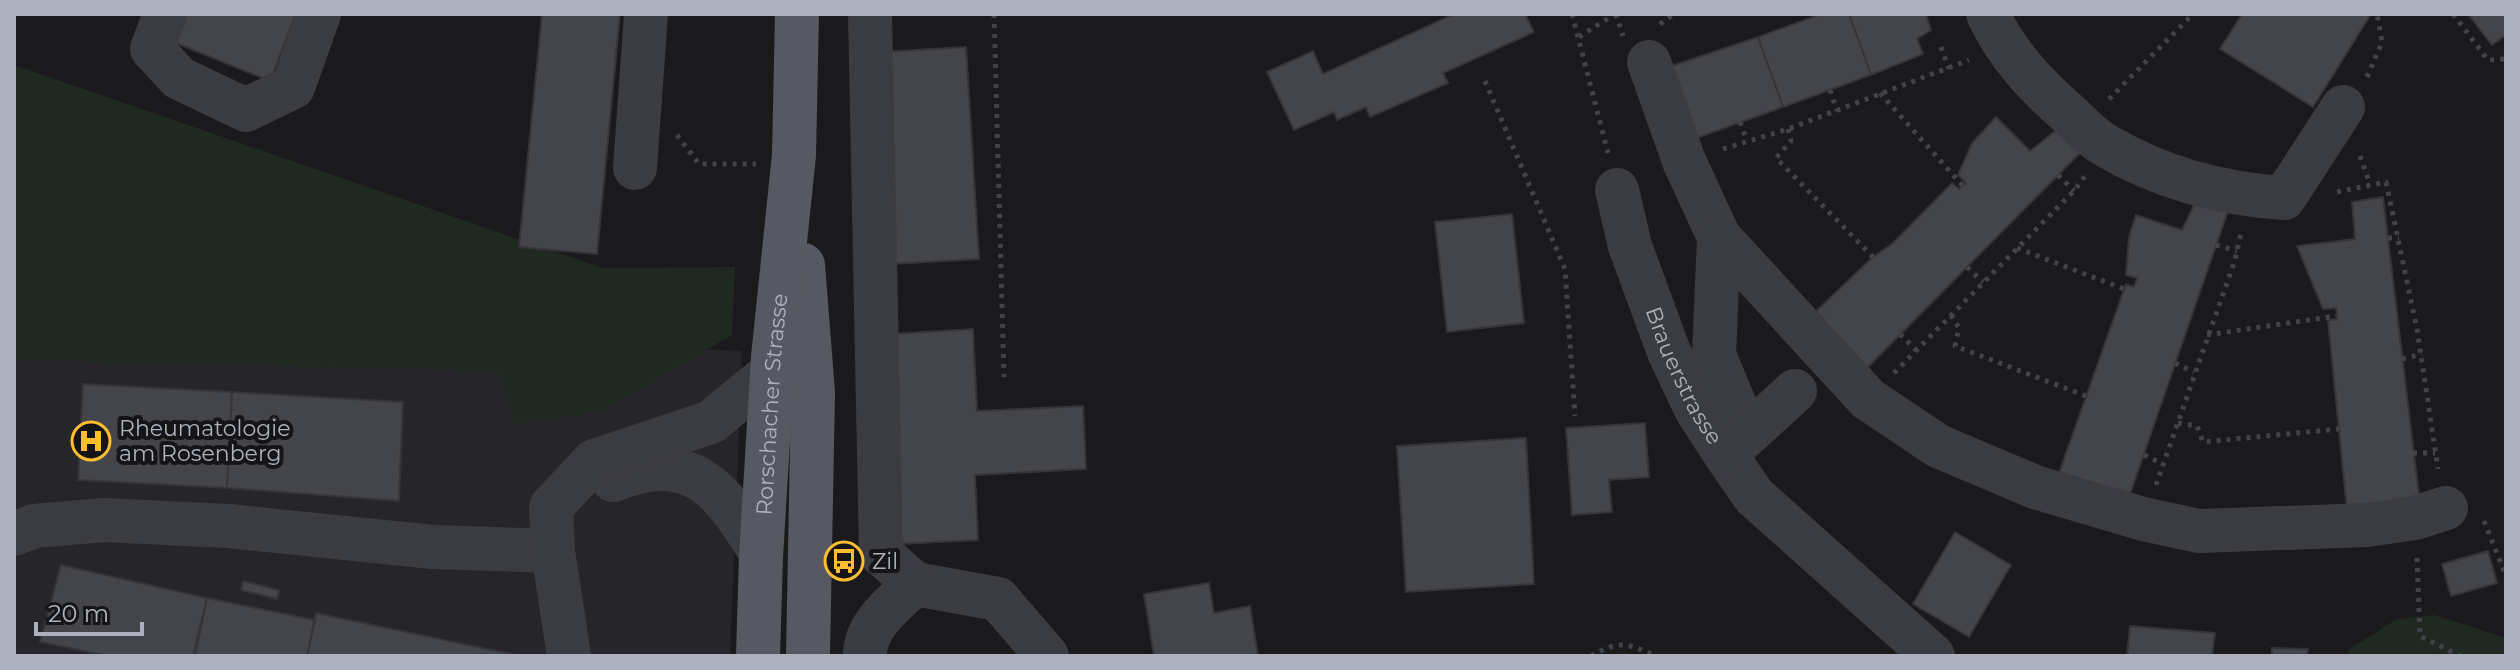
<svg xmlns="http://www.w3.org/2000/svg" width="2520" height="670" viewBox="0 0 2520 670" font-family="Montserrat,sans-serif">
	<rect width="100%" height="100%" fill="#1a1a1d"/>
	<!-- built -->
	<path fill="#26262a" d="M14 322 742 351 730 656H14Z"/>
	<!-- green -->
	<path fill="#202921" d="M14 65 602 268 735 267 732 335 602 412 515 424 498 371 14 360Z
		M2434 615 2506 638V656H2349L2348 650 2397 619Z"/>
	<!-- building -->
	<path fill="#44454a" stroke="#343439" stroke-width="2" d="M181 14H296L270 81 171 41Z
		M542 14H620L597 254 519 247Z
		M1454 14H1525L1534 32 1443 73 1448 83 1370 117 1366 107 1337 120 1334 112 1294 130 1267 72 1313 51 1323 74Z
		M1821 14H1849L1871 75 1783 107 1758 37Z
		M1849 14H1926L1931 30 1917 39 1923 54 1871 75Z
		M2242 14H2371L2313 107 2220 49Z
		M2468 14H2506V35L2492 45Z
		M1758 37 1783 107 1688 141 1663 69Z
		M966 47 979 259 893 264 881 52Z
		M1996 117 2030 151 2059 128 2083 150 1866 369 1813 314 1873 257 1893 243 1952 183 1959 189 1966 183 1958 175 1972 143Z
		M2383 197 2420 504 2347 510 2328 320 2337 319 2336 308 2323 309 2297 246 2355 239 2352 202Z
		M2197 199 2229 208 2128 500 2058 476 2126 284 2134 287 2137 278 2126 275 2129 237 2136 215 2182 230Z
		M1512 214 1524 323 1447 332 1435 222Z
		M973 329 977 411 1083 406 1086 469 975 475 978 540 900 544 891 334Z
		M83 384 232 392 227 488 78 480Z
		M232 392 403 402 399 501 227 488Z
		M1645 423 1649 477 1609 480 1612 512 1572 515 1566 428Z
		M1526 438 1534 584 1406 592 1397 446Z
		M1955 532 2011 565 1969 637 1913 604Z
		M2488 551 2497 583 2451 596 2442 564Z
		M61 565 207 598 193 656H108L40 642Z
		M243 581 279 590 277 599 241 590Z
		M1209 583 1214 613 1250 606 1258 656H1154L1144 594Z
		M207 598 315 620 307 656H195Z
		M316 613 521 656H307Z
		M2130 626 2215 633 2212 656H2127Z
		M2272 648 2308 649 2307 656H2272Z"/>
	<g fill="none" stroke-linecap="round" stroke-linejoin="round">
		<!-- path -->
		<path stroke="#414349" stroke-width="5" stroke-dasharray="4 6" stroke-linecap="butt" d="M994 14 1004 377
			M1572 14 1608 153
			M1616 14 1623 36
			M2453 14 2488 60 2506 59
			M1660 24 1674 14
			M1579 37 1615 14
			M1941 47 1949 69
			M2367 77 2382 42 2377 14
			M1485 81 1565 269 1575 416
			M1830 90 1837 111
			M1880 93 1963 186
			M2109 99 2193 14
			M1740 122 1747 141
			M1788 129 1791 141 1776 158 1873 257
			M677 135 699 164H756
			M1723 149 1788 129 1969 60
			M2360 156 2370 184
			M2058 175 2074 191
			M2337 192 2386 182 2417 329 2438 469
			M2388 238H2399
			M2216 245 2237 251
			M2017 248 2124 289
			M1967 267 1983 282
			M1951 315 1959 328 1955 346 2086 396
			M1900 334 1916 350
			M2207 335 2336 316
			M2402 359 2422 354
			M2175 363 2194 372
			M1894 373 2074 191 2085 176
			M2178 423 2197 426 2203 442 2339 429
			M2413 453H2435
			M2144 455 2163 464
			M2156 485 2235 260 2241 233
			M2484 521 2506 576
			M2417 558 2420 636 2460 656
			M1591 656C1619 640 1627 643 1656 656"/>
		<!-- minor -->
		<g stroke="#3b3c42" stroke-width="44">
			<path d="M165 14 152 49 179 78 246 110 293 87 319 14"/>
			<path d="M870 14 881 554 915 584 998 599 1047 656"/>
			<path d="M1988 14C2007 56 2038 87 2072 117 2082 127 2093 138 2105 145 2159 177 2222 194 2284 198L2343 107"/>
			<path d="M1649 62 1684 161 1719 237 1868 399 1938 446 2035 487 2143 519 2199 531 2367 525 2415 518 2446 508"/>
			<path d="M635 168 646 14"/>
			<path id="s1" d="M1617 190 1630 246 1669 352 1696 409 1725 454 1754 496 1933 656"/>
			<path d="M1719 237 1714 355 1747 434"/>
			<path d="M1727 453 1795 391"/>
			<path d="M613 480C693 448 722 490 761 553"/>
			<path d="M14 534 34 526 104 520 228 526 433 547 553 551"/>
			<path d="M569 656 553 551 551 507 594 461 711 422 772 372"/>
			<path d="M865 656C864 626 895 602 915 584"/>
		</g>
		<!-- major -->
		<g stroke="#575962" stroke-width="44">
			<path d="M803 265 813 393 808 656"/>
			<path id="s2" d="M758 656 761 557 773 357 794 155 797 14"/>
		</g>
	</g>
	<!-- icons -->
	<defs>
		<g id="hospital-ring" transform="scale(2)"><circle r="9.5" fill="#151518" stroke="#fdbd32" stroke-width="1.5"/><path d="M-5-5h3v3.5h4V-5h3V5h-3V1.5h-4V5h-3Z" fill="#fdbd32"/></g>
		<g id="bus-ring" transform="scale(2)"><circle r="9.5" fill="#151518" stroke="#fdbd32" stroke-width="1.5"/><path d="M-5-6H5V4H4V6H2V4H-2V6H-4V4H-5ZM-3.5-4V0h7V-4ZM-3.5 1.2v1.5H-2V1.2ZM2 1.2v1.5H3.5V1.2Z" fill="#fdbd32"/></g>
	</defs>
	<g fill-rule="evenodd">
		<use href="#hospital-ring" x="91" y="441"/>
		<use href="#bus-ring" x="844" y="561"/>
	</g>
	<g text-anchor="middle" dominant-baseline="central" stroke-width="8" stroke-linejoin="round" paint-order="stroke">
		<!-- street labels -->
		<g font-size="22" fill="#acb1bd" stroke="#151518">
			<text stroke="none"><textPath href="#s1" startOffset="198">Brauerstrasse</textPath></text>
			<text stroke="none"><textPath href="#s2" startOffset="252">Rorschacher Strasse</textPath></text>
		</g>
		<!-- poi labels -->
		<g font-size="22" fill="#acb1bd" stroke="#151518" text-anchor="start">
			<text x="119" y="428">Rheumatologie<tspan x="119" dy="25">am Rosenberg</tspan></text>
			<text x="872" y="561">Zil</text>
		</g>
	</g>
	<!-- border -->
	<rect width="2520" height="670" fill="none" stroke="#acb1bd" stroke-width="32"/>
	<!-- scale -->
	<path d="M36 622v12h106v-12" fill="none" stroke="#acb1bd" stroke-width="4"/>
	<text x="48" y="622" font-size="24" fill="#acb1bd" stroke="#151518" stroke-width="6" paint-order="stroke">20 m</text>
</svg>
